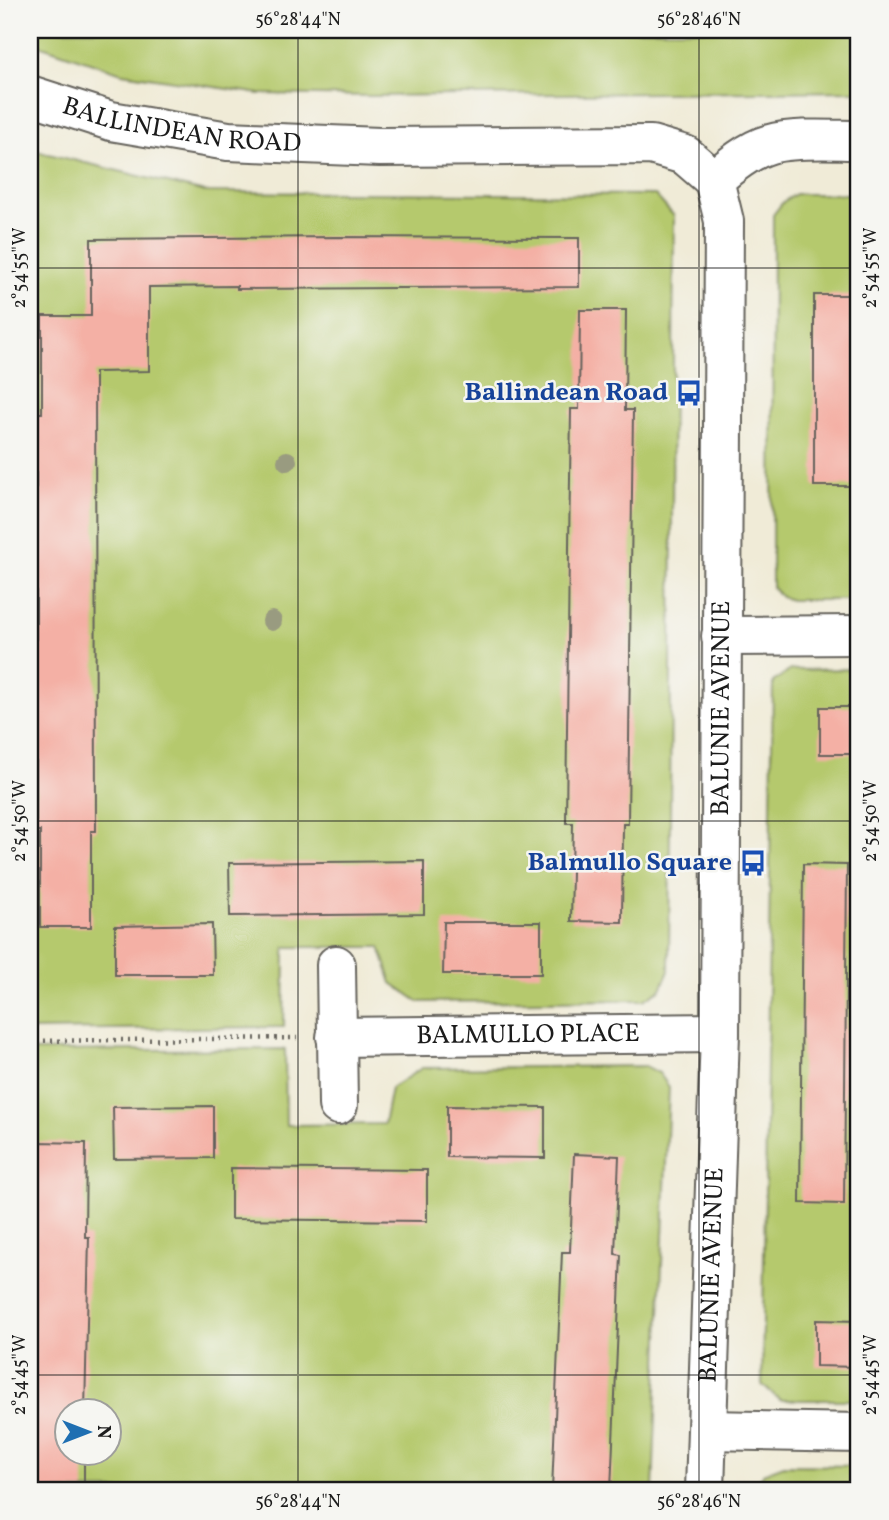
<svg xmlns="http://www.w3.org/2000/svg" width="889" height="1520" viewBox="0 0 889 1520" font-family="Vollkorn,serif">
	<rect width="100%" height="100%" fill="#f6f6f2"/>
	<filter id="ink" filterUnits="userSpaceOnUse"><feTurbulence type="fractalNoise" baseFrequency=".0143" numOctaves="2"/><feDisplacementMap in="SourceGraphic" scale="14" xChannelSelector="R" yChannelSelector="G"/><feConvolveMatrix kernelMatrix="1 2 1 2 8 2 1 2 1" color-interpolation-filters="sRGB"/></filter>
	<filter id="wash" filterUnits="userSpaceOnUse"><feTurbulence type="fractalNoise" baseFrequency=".00686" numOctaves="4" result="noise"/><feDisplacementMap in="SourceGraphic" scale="28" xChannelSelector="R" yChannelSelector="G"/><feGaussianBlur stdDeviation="1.57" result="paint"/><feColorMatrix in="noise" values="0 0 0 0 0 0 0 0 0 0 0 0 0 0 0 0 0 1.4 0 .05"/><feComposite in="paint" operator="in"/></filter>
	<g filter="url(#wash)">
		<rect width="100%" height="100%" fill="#f0ebd7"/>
		<!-- green -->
		<path fill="#b5c96d" stroke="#687244" stroke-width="2" fill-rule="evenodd" d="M30 30H859V91L370 96 260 94 122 73 30 42Z
			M32 150 205 192 655 195 674 216 669 971 661 989 644 1000 419 1002 392 983 380 947H285L284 1027 30 1030V151Z
			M796 194H859V600H791L781 597 772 587 773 215 783 202Z
			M859 669V1400H780L762 1385 773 682 791 670Z
			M285 1049 286 1125 384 1124 391 1088 422 1068 645 1066 659 1073 669 1087 653 1490H30V1051ZM66 1412H108V1454H66Z
			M784 1465 859 1466V1490H753V1485L765 1472Z"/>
		<g id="blocks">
			<!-- building -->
			<path fill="#f4b0a5" d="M336 237 579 238V287L237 289V286L149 287V371L95 372 96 831H91V927H40V831H36V413H42V316H91V239Z
				M814 295H859V486H814Z
				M580 310H626L625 410H633L628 824H623L622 922 571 921 573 823H566L569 547 571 409H579Z
				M820 707H859V754H820Z
				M424 861V914L230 916 229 863Z
				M803 864 847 865 844 1204 800 1203Z
				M444 922H541V974H443Z
				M212 924 213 975H115V926Z
				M213 1106V1158L114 1159 113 1107Z
				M447 1106 545 1107V1158L447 1157Z
				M37 1142 86 1143 85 1237H89L85 1411H66V1453H84V1490H30V1327L32 1236H35Z
				M574 1154 619 1156 615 1254 621 1255 611 1490H552L562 1252H570Z
				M231 1168 427 1170V1221L231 1219Z
				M816 1320 859 1321V1367L816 1366Z"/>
		</g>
	</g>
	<g filter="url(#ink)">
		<use href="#blocks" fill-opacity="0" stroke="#66645d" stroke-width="2"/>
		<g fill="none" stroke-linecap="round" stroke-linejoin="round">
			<!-- minor casing -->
			<g stroke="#66645d" stroke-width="42">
				<g id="minor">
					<path d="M721 636 859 635"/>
					<path d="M336 965 338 1105"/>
					<path id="s1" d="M336 1037 720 1033"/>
					<path d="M708 1430 859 1433"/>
				</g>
			</g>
			<!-- tertiary casing -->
			<g stroke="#66645d" stroke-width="42">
				<g id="tertiary">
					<path id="s2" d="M30 95 111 121 228 141 380 147 651 145 685 155 714 180"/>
					<path d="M714 180C730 166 749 150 770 144 793 137 834 140 859 140"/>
					<path id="s3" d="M705 1490 720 1033 724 221 714 180"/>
				</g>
			</g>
			<!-- path -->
			<path stroke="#66645d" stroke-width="4.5" stroke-dasharray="2 5" stroke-linecap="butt" d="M30 1041 297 1038"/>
			<!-- minor -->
			<use href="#minor" stroke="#fff" stroke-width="38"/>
			<!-- tertiary -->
			<use href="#tertiary" stroke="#fff" stroke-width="38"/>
		</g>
		<!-- trees -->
		<g fill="#999b80">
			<circle cx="287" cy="461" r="10"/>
			<circle cx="272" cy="621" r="10"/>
		</g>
	</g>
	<!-- ticks -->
	<path fill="none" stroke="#1c1c1c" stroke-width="2" stroke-opacity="0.45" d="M298 30V1490M699 30V1490M30 268H859M30 821H859M30 1375H859"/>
	<!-- icons -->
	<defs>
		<g id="bus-bare" transform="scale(2.1)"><path d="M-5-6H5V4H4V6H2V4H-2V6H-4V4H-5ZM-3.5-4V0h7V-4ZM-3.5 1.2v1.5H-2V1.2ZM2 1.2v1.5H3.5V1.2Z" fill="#1a4fb4" stroke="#f6f6f2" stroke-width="2.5" paint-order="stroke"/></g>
	</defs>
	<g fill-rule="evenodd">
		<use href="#bus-bare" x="689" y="393"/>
		<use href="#bus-bare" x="753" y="863"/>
	</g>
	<g text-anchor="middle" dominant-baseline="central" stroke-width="5" stroke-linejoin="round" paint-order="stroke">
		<!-- street labels -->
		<g font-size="26" fill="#1c1c1c" stroke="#f6f6f2">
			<text stroke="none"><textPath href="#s2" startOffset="156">BALLINDEAN ROAD</textPath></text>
			<text stroke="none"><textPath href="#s3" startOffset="782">BALUNIE AVENUE</textPath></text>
			<text stroke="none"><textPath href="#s1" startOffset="192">BALMULLO PLACE</textPath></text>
			<text stroke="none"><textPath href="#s3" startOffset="215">BALUNIE AVENUE</textPath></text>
		</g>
		<!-- transit labels -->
		<g font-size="26" font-weight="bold" fill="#164399" stroke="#f6f6f2" text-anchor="end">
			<text x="668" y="393">Ballindean Road</text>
			<text x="732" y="863">Balmullo Square</text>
		</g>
	</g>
	<!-- margin -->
	<rect width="889" height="1520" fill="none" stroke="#f6f6f2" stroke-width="77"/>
	<!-- north arrow -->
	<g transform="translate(88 1432) rotate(90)"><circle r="33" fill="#f6f6f2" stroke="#9f9f9c" stroke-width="2"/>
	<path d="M0-5L12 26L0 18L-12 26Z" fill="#1f6fb2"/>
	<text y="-10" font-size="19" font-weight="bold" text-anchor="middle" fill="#1c1c1c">N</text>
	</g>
	<rect x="38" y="38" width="812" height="1444" fill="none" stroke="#1c1c1c" stroke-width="2.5"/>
	<g font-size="18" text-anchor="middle" fill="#1c1c1c">
		<text x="298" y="25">56°28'44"N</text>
		<text x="699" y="25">56°28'46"N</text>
		<text transform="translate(870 268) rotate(-90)" y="6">2°54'55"W</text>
		<text transform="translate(19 268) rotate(-90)" y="6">2°54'55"W</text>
		<text transform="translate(19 821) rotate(-90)" y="6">2°54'50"W</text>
		<text transform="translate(870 821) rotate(-90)" y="6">2°54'50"W</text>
		<text transform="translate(19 1375) rotate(-90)" y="6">2°54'45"W</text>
		<text transform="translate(870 1375) rotate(-90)" y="6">2°54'45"W</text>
		<text x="298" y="1507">56°28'44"N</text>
		<text x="699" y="1507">56°28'46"N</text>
	</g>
</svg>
